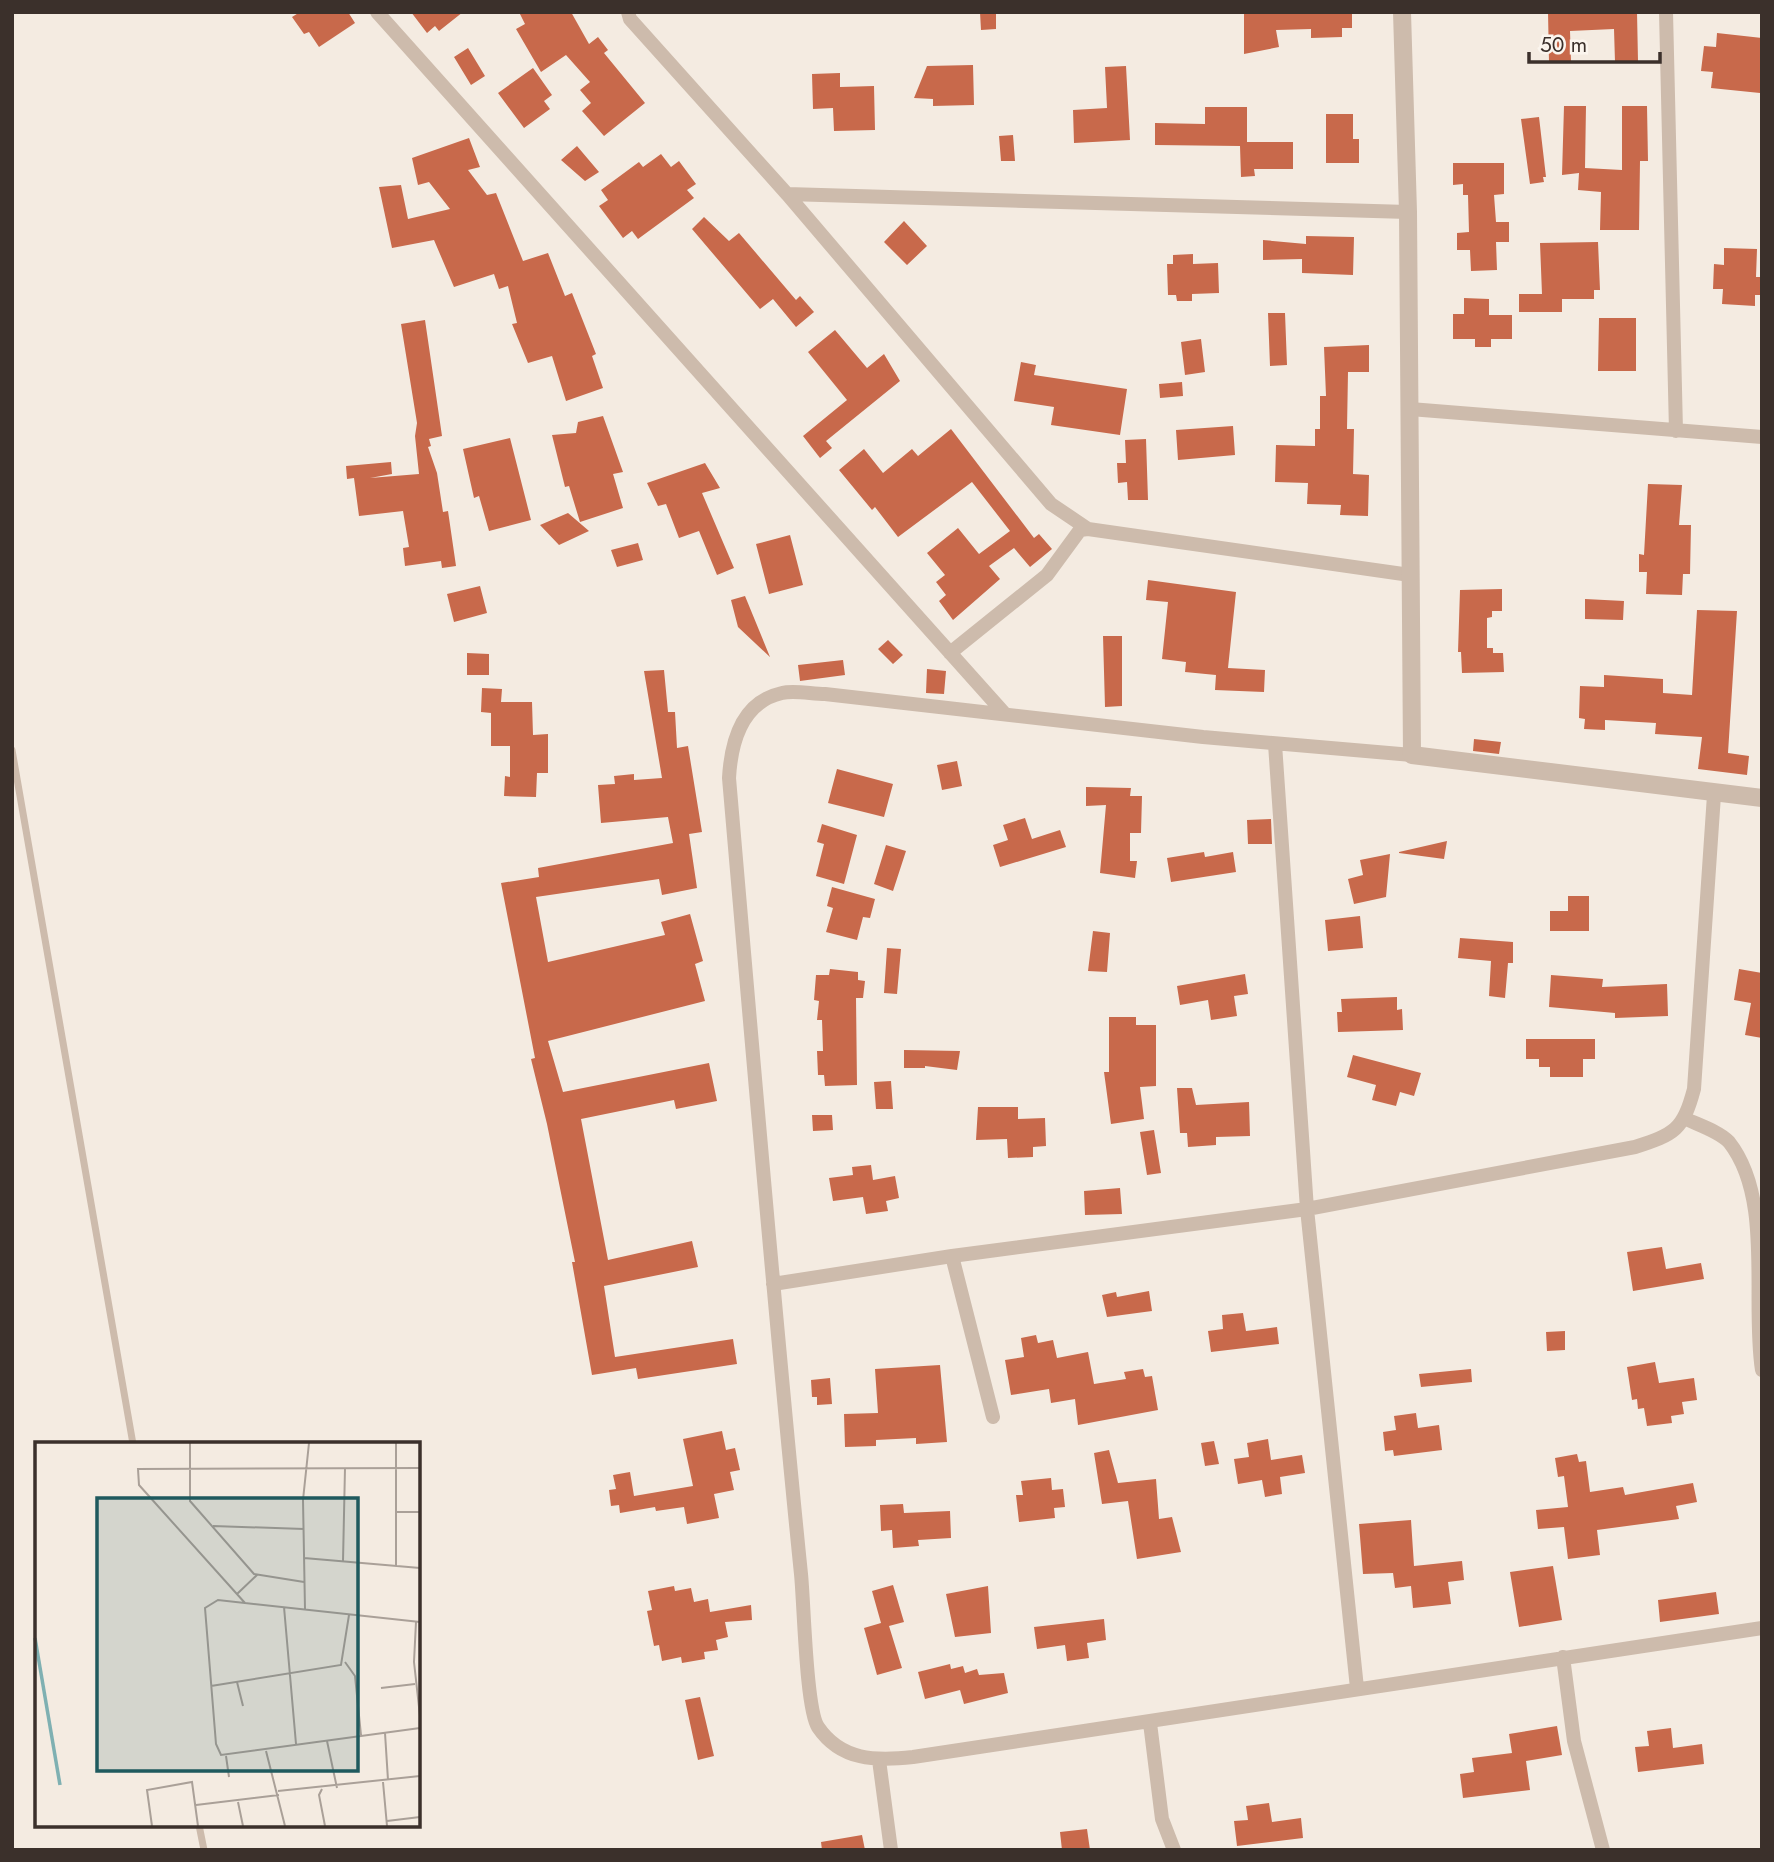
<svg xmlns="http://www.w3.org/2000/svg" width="1774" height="1862" viewBox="0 0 1774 1862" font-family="Jost,sans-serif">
	<rect width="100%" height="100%" fill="#f4ebe1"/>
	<!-- building -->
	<path fill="#c8694b" d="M300 12H348L355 23 319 47 309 32 304 34 292 17Z
		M411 12H463L439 31 435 26 427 33Z
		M519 12H571L589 44 598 37 608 50 604 53 645 103 604 136 582 111 591 103 580 90 590 82 566 55 541 72 516 29 525 24Z
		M980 12H996V29L981 30Z
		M1244 12H1352V28H1342V37L1311 38V29L1276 30 1279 47 1244 54Z
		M1548 12H1637L1638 61 1615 62 1614 29 1570 31 1571 62H1549Z
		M1717 33 1762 38 1760 93 1711 88 1713 72 1701 71 1704 46 1716 47Z
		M468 48 485 76 471 85 454 57Z
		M973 65 974 105 933 106V99L914 98 927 66Z
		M1126 66 1130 140 1074 143 1073 110 1107 108 1105 67Z
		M533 68 552 95 544 101 550 109 524 128 498 93Z
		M840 73V87L874 86 875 130 834 131 833 108 813 109 812 74Z
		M1564 106H1586L1585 168 1622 170V106H1647L1648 161H1640L1639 230H1600L1601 192 1578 190 1579 173 1562 175Z
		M1205 107H1247V142H1293V169H1254L1255 176 1241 177 1240 146 1155 145V123L1205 124Z
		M1326 114H1353V139H1359V163H1326Z
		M1539 117 1546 177H1543L1544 182 1530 184 1521 119Z
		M1013 135 1015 161H1001L999 136Z
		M469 138 480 167 468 170 487 195 496 193 523 261 548 253 565 296 572 293 596 354 592 356 603 388 566 401 552 356 528 363 512 324 517 323 508 286 499 289 494 274 454 287 434 240 392 248 379 187 401 185 408 219 450 209 429 182 418 185 412 158Z
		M577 146 599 172 585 181 561 160Z
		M661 154 671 167 679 161 696 184 687 190 694 198 638 239 632 231 623 238 599 206 608 200 601 190 639 162 643 167Z
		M1453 163H1504V194L1494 195 1496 222H1509V242H1496L1497 270 1471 271 1470 250H1457V233L1469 232 1468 195H1463V184L1453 185Z
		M704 217 729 241 739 233 796 300 800 296 814 312 796 327 773 299 760 309 692 229Z
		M904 221 927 246 907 265 884 242Z
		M1306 236 1354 237 1353 275 1302 273V259L1263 260V240L1306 244Z
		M1598 242 1600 290H1594V299H1562V312H1519V294H1542L1540 243Z
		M1724 248 1757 249 1756 277H1762V295H1755V306L1722 304 1723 289H1713L1714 264 1724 265Z
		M1193 254V264L1218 263 1219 293 1192 294V301H1177L1176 295H1168L1167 264H1173V255Z
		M1464 298 1489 299V315H1512V339H1491V347H1475V339H1453V314H1464Z
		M1268 313H1285L1287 365 1270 366Z
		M1599 318H1636V371H1598Z
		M425 320 442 436 429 439 431 446 428 447 437 473 443 512 448 511 456 566 442 568 441 561 405 566 403 548 409 547 403 511 359 516 354 478 347 479 346 466 391 462 392 474 370 478 419 474 415 436 417 423 401 324Z
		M835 330 867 368 884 354 900 381 826 441 832 448 820 458 803 436 847 400 808 352Z
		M1201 339 1205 372 1185 375 1181 342Z
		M1369 345V372H1348L1347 429H1354L1353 474 1369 475 1368 516 1340 515 1341 505 1307 504 1308 483 1275 482 1276 445 1315 446V429H1320V396H1326L1324 347Z
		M1021 362 1036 365 1034 375 1127 389 1120 435 1051 425 1054 407 1014 401Z
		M1182 382 1183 396 1160 398 1159 384Z
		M603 416 623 472 613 474 623 508 580 522 569 486 565 487 552 435 576 433 578 422Z
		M1233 426 1235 455 1178 460 1176 430Z
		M951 429 1034 538 1039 534 1052 549 1030 567 1014 548 989 566 1000 579 953 620 939 601 946 595 936 582 945 575 927 553 958 528 979 554 1010 531 972 482 898 537 875 507 872 510 839 470 864 449 883 473 912 449 918 456Z
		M510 438 531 520 489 531 479 496 474 498 463 449Z
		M1146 439 1148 500H1128L1127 482 1118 483 1117 463H1126L1125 440Z
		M705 463 720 488 702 493 734 568 717 575 699 531 679 538 666 504 658 506 647 483Z
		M1648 484 1682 485 1679 525H1691L1690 574H1683L1682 595 1646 594 1647 572H1639V554L1644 555Z
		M568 513 589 531 559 545 540 525Z
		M790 535 803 585 769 594 756 544Z
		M638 543 643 560 617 567 611 550Z
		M1148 580 1236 592 1228 668 1265 670 1264 692 1215 690 1216 675 1185 672 1186 662 1162 659 1168 602 1146 600Z
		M480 586 487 613 454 622 447 594Z
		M1502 589V611H1492V617L1487 618V648H1493V653H1503L1504 672 1462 673 1461 652H1458L1460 590Z
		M745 596 770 657 738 627 731 600Z
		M1585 599 1624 601 1623 620 1585 619Z
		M1697 610 1737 611 1728 753 1749 756 1747 775 1698 769 1702 737 1655 734 1656 723 1605 720V730L1584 729 1585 719 1579 718 1580 686 1604 687V675L1663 679V693L1692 695Z
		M1103 636H1122V706L1105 707Z
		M888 640 903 655 893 664 878 649Z
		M467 653 489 654V675H467Z
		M843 660 845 675 800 681 798 665Z
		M927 669 946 671 944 694 926 693Z
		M664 670 668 712H675L677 748 688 746 702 832 689 834 697 888 662 895 659 879 536 897 548 962 665 935 661 922 690 914 703 961 695 964 705 1001 548 1041 563 1092 709 1063 717 1101 676 1109 674 1100 581 1119 608 1260 692 1241 698 1267 604 1286 615 1357 733 1339 737 1364 638 1379 636 1368 592 1375 572 1262H575L547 1124 531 1059 535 1058 501 883 539 877 538 868 673 843 668 817 601 823 598 785 615 784 614 776 634 774V780L662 778 644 671Z
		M482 688 502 689 501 702H532L533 735 548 734V773H537L536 797 504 796 505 776 510 777V746H491V713L481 712Z
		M1474 739 1501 742 1499 754 1473 751Z
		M957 761 962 786 942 790 937 765Z
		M837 769 893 784 884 817 828 803Z
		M1086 787 1131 788 1130 796H1142L1141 833H1130V861H1137L1135 878 1100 873 1106 805 1086 806Z
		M1025 818 1032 839 1060 830 1066 847 1000 867 993 845 1008 840 1003 825Z
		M1271 819 1272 844H1248L1247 820Z
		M822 824 857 835 844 884 816 876 824 844 817 842Z
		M1447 841 1444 859 1399 853V852Z
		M886 845 906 851 893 891 874 884Z
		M1204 852 1205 857 1233 852 1236 872 1171 882 1167 858Z
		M1390 854 1386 897 1354 904 1348 879 1363 875 1360 860Z
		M832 887 875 899 870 918 863 917 857 940 826 932 833 908 827 906Z
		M1568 896H1589V931H1550V911H1568Z
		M1360 916 1363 948 1328 951 1325 920Z
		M1093 931 1110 933 1107 972 1088 971Z
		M1460 938 1513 942V963H1508L1505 998 1489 996 1491 961 1458 958Z
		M887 948 901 949 897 994 884 993Z
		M830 969 858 972V980L865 981 863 998H856L857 1085 825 1086 824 1075H818L817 1051H823L822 1020H817L819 1001 814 1000 816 975H829Z
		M1739 969 1762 973V1038L1745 1035 1751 1003 1734 1000Z
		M1245 974 1248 994 1234 996 1237 1016 1211 1020 1208 1000 1180 1005 1177 986Z
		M1551 975 1603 979 1602 987 1667 984 1668 1016 1615 1018V1013L1549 1007Z
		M1397 997V1010L1402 1009 1403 1030 1338 1032 1337 1012H1342L1341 999Z
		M1109 1017H1136V1025H1156V1086L1140 1087 1144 1119 1111 1124 1104 1072H1109Z
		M1526 1039H1595V1059H1583V1077H1550V1067H1539V1059H1526Z
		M904 1050 960 1051 957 1070 925 1066V1068H904Z
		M1353 1055 1421 1073 1414 1096 1400 1092 1396 1106 1372 1100 1376 1085 1347 1077Z
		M891 1081 893 1109H876L874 1082Z
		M1177 1088H1192L1196 1105 1249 1102 1250 1136 1216 1137V1145L1188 1147 1187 1133H1180Z
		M978 1107H1018V1119L1045 1118 1046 1146 1033 1147V1157L1008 1158 1007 1139 976 1140Z
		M812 1115H832L833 1130 813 1131Z
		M1154 1130 1161 1173 1147 1175 1140 1132Z
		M871 1165 873 1180 895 1176 899 1198 886 1201 888 1211 866 1214 863 1197 833 1201 829 1178 853 1175 852 1167Z
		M1120 1188 1122 1214 1085 1215 1084 1191Z
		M1662 1247 1666 1269 1701 1263 1704 1279 1633 1291 1627 1252Z
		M1149 1291 1152 1311 1107 1317 1102 1295 1116 1292 1117 1297Z
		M1243 1313 1246 1331 1277 1327 1279 1344 1211 1352 1208 1331 1223 1329 1222 1315Z
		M1565 1331V1350L1547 1351 1546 1332Z
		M1036 1335 1038 1343 1053 1340 1057 1358 1088 1352 1094 1384 1126 1379 1124 1372 1143 1369 1145 1377 1152 1376 1158 1410 1078 1425 1075 1399 1051 1403 1049 1389 1011 1395 1005 1360 1024 1357 1021 1338Z
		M1655 1362 1659 1383 1694 1378 1697 1400 1682 1402 1684 1414 1671 1416 1672 1423 1647 1426 1644 1408 1638 1409 1637 1399 1632 1400 1627 1367Z
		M940 1365 947 1442 916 1444V1438L876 1440V1446L845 1447 844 1414 878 1413 875 1369Z
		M1471 1369 1472 1382 1421 1387 1419 1374Z
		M830 1378 832 1404 817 1405V1397H812L811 1380Z
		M1416 1413 1418 1428 1439 1425 1442 1450 1394 1456 1393 1450 1385 1451 1383 1432 1396 1430 1394 1416Z
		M722 1431 726 1450 735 1448 740 1470 730 1472 734 1490 714 1494 719 1518 687 1524 684 1507 656 1511 655 1507 620 1513 619 1505 611 1506 609 1490 616 1489 613 1475 630 1472 634 1496 693 1486 683 1439Z
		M1268 1439 1271 1460 1302 1455 1305 1473 1280 1477 1282 1494 1265 1497 1262 1480 1238 1484 1234 1459 1249 1457 1247 1443Z
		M1214 1441 1219 1464 1205 1466 1201 1443Z
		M1109 1450 1118 1483 1156 1479 1159 1519 1172 1517 1181 1552 1137 1559 1128 1501 1102 1504 1094 1453Z
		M1577 1454 1579 1462 1586 1461 1590 1492 1623 1487 1625 1495 1693 1483 1697 1502 1676 1506 1679 1519 1597 1530 1600 1555 1568 1559 1564 1527 1538 1529 1536 1510 1568 1507 1564 1476 1558 1477 1555 1458Z
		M1051 1478 1052 1490 1063 1489 1065 1507 1054 1508 1055 1518 1019 1522 1016 1495H1023L1021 1481Z
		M903 1504 904 1513 950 1511 951 1538 918 1540 919 1546 893 1548 892 1530 881 1531 880 1505Z
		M1411 1520 1414 1566 1462 1561 1464 1580 1448 1582 1451 1604 1413 1608 1411 1586 1395 1588 1393 1573 1363 1574 1359 1524Z
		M1553 1566 1562 1620 1519 1627 1510 1572Z
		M893 1585 904 1622 889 1626 902 1668 877 1675 864 1628 881 1623 872 1591Z
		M674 1586 675 1591 691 1588 694 1602 708 1599 710 1612 751 1605 752 1620 725 1622 728 1637 716 1640 718 1650 704 1652 705 1659 682 1663 681 1657 662 1661 659 1645 654 1646 647 1611 652 1610 648 1591Z
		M988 1586 991 1633 955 1637 946 1594Z
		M1716 1592 1719 1614 1660 1622 1658 1600Z
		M1104 1619 1106 1640 1087 1643 1089 1658 1067 1661 1065 1645 1037 1649 1034 1627Z
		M950 1664 951 1669 963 1666 965 1673 977 1669 979 1675 1004 1673 1008 1693 964 1704 960 1690 925 1699 918 1672Z
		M700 1697 714 1756 698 1760 685 1700Z
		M1557 1726 1562 1755 1526 1761 1530 1790 1463 1798 1460 1774 1474 1772 1472 1758 1512 1753 1509 1734Z
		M1671 1728 1673 1748 1702 1744 1704 1764 1638 1772 1635 1747 1649 1746 1647 1731Z
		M1269 1803 1272 1822 1301 1818 1303 1838 1237 1846 1234 1821 1248 1820 1246 1806Z
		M1087 1829 1090 1850H1062L1060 1832Z
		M862 1835 865 1850H822L821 1842Z"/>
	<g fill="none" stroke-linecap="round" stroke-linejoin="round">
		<!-- service -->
		<path stroke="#cdbbac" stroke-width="7" d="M12 750 133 1444
			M199 1825 204 1850"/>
		<!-- minor -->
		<path stroke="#cdbbac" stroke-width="14" d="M377 12 1004 713
			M628 12 630 19 787 194 1051 504 1088 529 1410 575
			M1666 12 1676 431
			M787 194 1408 212
			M1410 409 1762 437
			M950 653 1047 575 1080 530 1088 529
			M1275 744 1307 1209 1357 1688
			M1412 755 1203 737 825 694C812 694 794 690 782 693 741 702 731 743 729 778 752 1044 774 1309 801 1574 804 1603 806 1709 818 1727 841 1761 876 1761 913 1757L1762 1628
			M1686 1119C1699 1125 1720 1132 1729 1142 1774 1199 1751 1301 1762 1370
			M952 1256 993 1417
			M773 1284 952 1256 1307 1209 1635 1147C1675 1134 1683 1130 1694 1089L1714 795
			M1563 1657 1574 1741 1603 1850
			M1150 1723 1162 1819 1174 1850
			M879 1760 891 1850"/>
		<!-- tertiary -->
		<path stroke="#cdbbac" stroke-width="18" d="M1402 12 1408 212 1412 755 1762 798"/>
	</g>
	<!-- overview -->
	<g transform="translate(35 1442)">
		<rect width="385" height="385" fill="#f4ebe1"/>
		<path fill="none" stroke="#7fb0b2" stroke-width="3.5" d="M0 196 25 343"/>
		<path fill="none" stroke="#aaa098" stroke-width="2" d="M155 1V59L219 132 269 140M361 70H385M178 84 269 87M269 116 385 126M308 119 310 26M361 124V1M202 152 222 133M210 161 104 43 103 27 385 26M249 165 261 302M270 167 268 58 274 1M381 180 379 220 385 274M385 180 183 158 170 166 181 302 186 313 385 286M310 220 320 234 326 293M202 240 208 264M176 244 306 223 314 173M346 246 380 242M350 291 353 338M292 299 302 346M231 309 250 384M191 314 194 335M348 340 352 384M287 347 284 353 290 384M243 349 385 334M203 360 208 384M161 363 244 353M352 379 385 375M117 384 112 348 157 340 163 384"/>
		<path fill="#1f5a5e" fill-opacity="0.15" stroke="#1f5a5e" stroke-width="3.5" d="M62 56H323V329H62Z"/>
		<rect width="385" height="385" fill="none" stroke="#3b302b" stroke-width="3.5"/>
	</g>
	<!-- border -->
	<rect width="1774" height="1862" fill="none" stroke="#3b302b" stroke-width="28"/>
	<!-- scale -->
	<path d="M1529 52v10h131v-10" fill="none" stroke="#3b302b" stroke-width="3.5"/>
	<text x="1540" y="52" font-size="21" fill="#3b302b" stroke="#fbf5ee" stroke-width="5" paint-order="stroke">50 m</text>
</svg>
